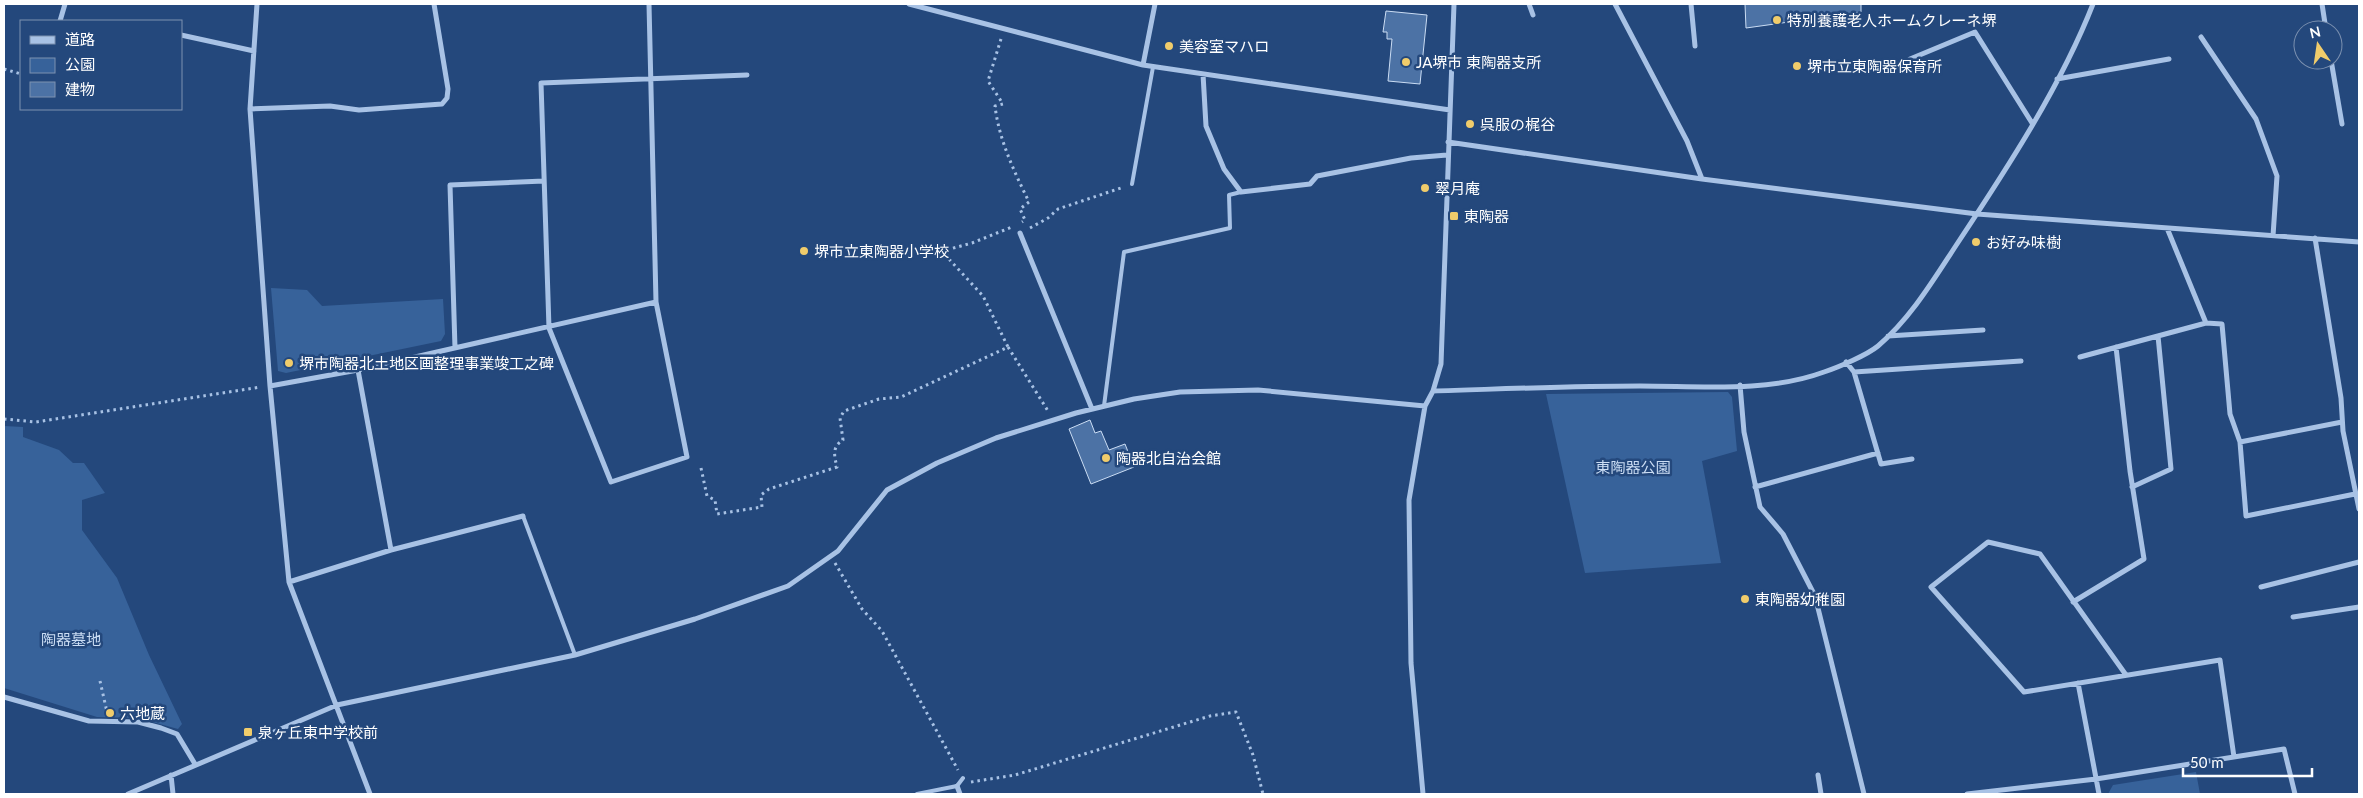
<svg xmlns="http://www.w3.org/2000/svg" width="2363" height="798" viewBox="0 0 2363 798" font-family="Lato,'Noto Sans JP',sans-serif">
	<rect width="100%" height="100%" fill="#24487c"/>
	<!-- green -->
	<path fill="#37629a" d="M271 288 307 290 322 306 443 299 445 334 441 341 286 373 278 371Z
		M1728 392 1732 397 1737 451 1702 461 1721 563 1585 573 1546 394Z
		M4 426 23 427V437L59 450 73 463H84L105 493 82 500V530L117 578 149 655 182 724 178 729 138 718 97 717 4 688Z
		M2196 772 2200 794H2108L2113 785Z"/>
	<!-- building -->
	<path fill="#4c72a5" stroke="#cbddf4" d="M1745 4H1861V12L1746 28Z
		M1386 11 1427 15 1420 84 1388 81 1392 39H1387V32H1383Z
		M1090 420 1095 433 1101 431 1109 450 1125 444 1134 467 1091 484 1069 429Z"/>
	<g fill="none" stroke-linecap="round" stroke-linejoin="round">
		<!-- path -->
		<path stroke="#a8c2e5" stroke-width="3" stroke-dasharray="2.5 4" stroke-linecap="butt" d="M1001 39 988 81 1003 104 995 106C999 140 1014 171 1029 202L1020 209 1025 220 1022 222
			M4 69 21 74
			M1030 228 1048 218 1058 209 1124 187
			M1008 347 1048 411
			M4 419 36 422 261 387
			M701 468 707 496 715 500 717 514 762 507 761 495 769 489 837 467C834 455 832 447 843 440L840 418 844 411 879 399 901 397 1008 347 983 296 948 258 946 250 972 243 1012 227
			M835 563 862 609 882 631 958 770
			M100 681 107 712
			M971 782 1015 775 1210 716 1236 712 1253 755 1263 794"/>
		<!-- lane -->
		<path stroke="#a8c2e5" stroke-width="4" d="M1132 184 1153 67
			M1104 406 1124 252 1230 228 1229 195 1241 192
			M523 516 575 655
			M917 794 957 786 963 778"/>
		<!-- street -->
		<path stroke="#a8c2e5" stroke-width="5" d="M257 4 250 109 270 386 289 582 370 794
			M909 4 1143 65 1450 110
			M1529 4 1533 15
			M1615 4 1687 141 1702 179
			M1691 4 1695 46
			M2322 4 2326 30
			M60 21 65 4
			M181 35 254 51
			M2201 37 2256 119 2277 176 2273 236
			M1910 59 1975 32 2032 123
			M2331 60 2342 124
			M1143 65 1155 4
			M1203 74 1206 126 1224 169 1241 192 1310 184 1317 176 1411 158 1447 155
			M2057 79 2169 59
			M250 109 330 106 359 110 442 104 447 98 448 89 434 4
			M1448 142 1702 179 1977 214 2359 242
			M2167 228 2206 323
			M1020 233 1092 409
			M2315 238 2341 398 2343 431 2359 509
			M656 302 687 457 611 482 549 328 541 83 747 75
			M1888 336 1983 330
			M455 348 450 185 544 181
			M2080 357 2206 323 2222 324 2230 414 2240 442 2246 516 2355 494
			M1846 362 1854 372 1881 464 1912 459
			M358 370 391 550
			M1854 372 2021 361
			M1740 385 1744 432 1760 507 1783 534 1815 596 1864 794
			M270 386 358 370 656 302 649 4
			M1433 391C1502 389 1571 386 1640 386 1700 386 1767 393 1824 372 1839 367 1867 355 1878 346 1911 318 1934 279 1957 244 2006 170 2061 86 2093 4
			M2240 442 2342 422
			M1755 487 1878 453
			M2132 487 2171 469 2158 336
			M289 582 391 550 523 516
			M2261 587 2359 562
			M2073 602 2144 559 2130 471 2116 347
			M2293 617 2359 607
			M2126 675 2040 554 1988 542 1931 587 2024 692 2220 660 2234 757
			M2078 683 2099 794
			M4 697 89 721 138 722 161 728 177 734 195 764
			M171 775 173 794
			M1818 775 1821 794
			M957 786 960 794
			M128 794 337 705 575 655 695 619 788 586 838 551 887 490 937 463 996 438 1076 413 1134 399 1180 392 1258 390 1425 406
			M1423 794 1411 663 1409 500 1425 406 1433 391 1441 364 1454 4
			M1967 794 2096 779 2284 749 2295 794"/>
	</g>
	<!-- markers -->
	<g fill="#f0cc6b" stroke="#24487c" stroke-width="2">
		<circle cx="1777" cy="20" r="5"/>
		<circle cx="1169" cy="46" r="5"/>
		<circle cx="1406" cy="62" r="5"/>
		<circle cx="1797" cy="66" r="5"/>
		<circle cx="1470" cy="124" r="5"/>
		<circle cx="1425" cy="188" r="5"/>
		<rect x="1449" y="211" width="10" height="10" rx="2.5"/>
		<circle cx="1976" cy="242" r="5"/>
		<circle cx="804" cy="251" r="5"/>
		<circle cx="289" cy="363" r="5"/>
		<circle cx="1106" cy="458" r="5"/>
		<circle cx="1745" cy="599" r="5"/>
		<circle cx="110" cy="713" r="5"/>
		<rect x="243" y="727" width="10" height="10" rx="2.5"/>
	</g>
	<g text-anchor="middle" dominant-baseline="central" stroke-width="5" stroke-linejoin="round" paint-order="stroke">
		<!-- poi labels -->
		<g font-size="15" fill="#fff" stroke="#24487c" text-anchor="start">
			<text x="1787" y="20">特別養護老人ホームクレーネ堺</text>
			<text x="1179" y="46">美容室マハロ</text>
			<text x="1416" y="62">JA堺市 東陶器支所</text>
			<text x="1807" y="66">堺市立東陶器保育所</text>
			<text x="1480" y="124">呉服の梶谷</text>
			<text x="1435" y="188">翠月庵</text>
			<text x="1464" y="216">東陶器</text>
			<text x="1986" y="242">お好み味樹</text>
			<text x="814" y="251">堺市立東陶器小学校</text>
			<text x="299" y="363">堺市陶器北土地区画整理事業竣工之碑</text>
			<text x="1116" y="458">陶器北自治会館</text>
			<text x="1755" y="599">東陶器幼稚園</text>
			<text x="120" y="713">六地蔵</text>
			<text x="258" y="732">泉ヶ丘東中学校前</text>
		</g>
		<!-- park labels -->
		<g font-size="15" fill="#cbddf4" stroke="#24487c">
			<text x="1633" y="467">東陶器公園</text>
			<text x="71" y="639">陶器墓地</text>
		</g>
	</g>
	<!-- border -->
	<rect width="2363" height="798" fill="none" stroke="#ffffff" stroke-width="10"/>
	<!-- legend -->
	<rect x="20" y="20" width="162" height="90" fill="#24487c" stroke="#7c91b0"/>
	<rect x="30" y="36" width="25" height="8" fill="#a8c2e5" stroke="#7c91b0"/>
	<text x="65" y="45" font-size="15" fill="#ffffff">道路</text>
	<rect x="30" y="58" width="25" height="15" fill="#37629a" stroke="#7c91b0"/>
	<text x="65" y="70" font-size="15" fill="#ffffff">公園</text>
	<rect x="30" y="82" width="25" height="15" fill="#4c72a5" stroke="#7c91b0"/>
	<text x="65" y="95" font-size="15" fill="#ffffff">建物</text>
	<!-- north arrow -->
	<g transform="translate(2318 45) rotate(347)"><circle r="24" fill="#24487c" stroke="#7c91b0"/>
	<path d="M0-4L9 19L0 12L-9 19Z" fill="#f0cc6b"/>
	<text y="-8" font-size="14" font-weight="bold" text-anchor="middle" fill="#ffffff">N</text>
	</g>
	<!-- scale -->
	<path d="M2183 768v8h129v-8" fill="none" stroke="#ffffff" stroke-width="2.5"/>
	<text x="2190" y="768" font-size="15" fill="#ffffff" stroke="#24487c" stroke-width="4" paint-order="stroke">50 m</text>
</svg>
